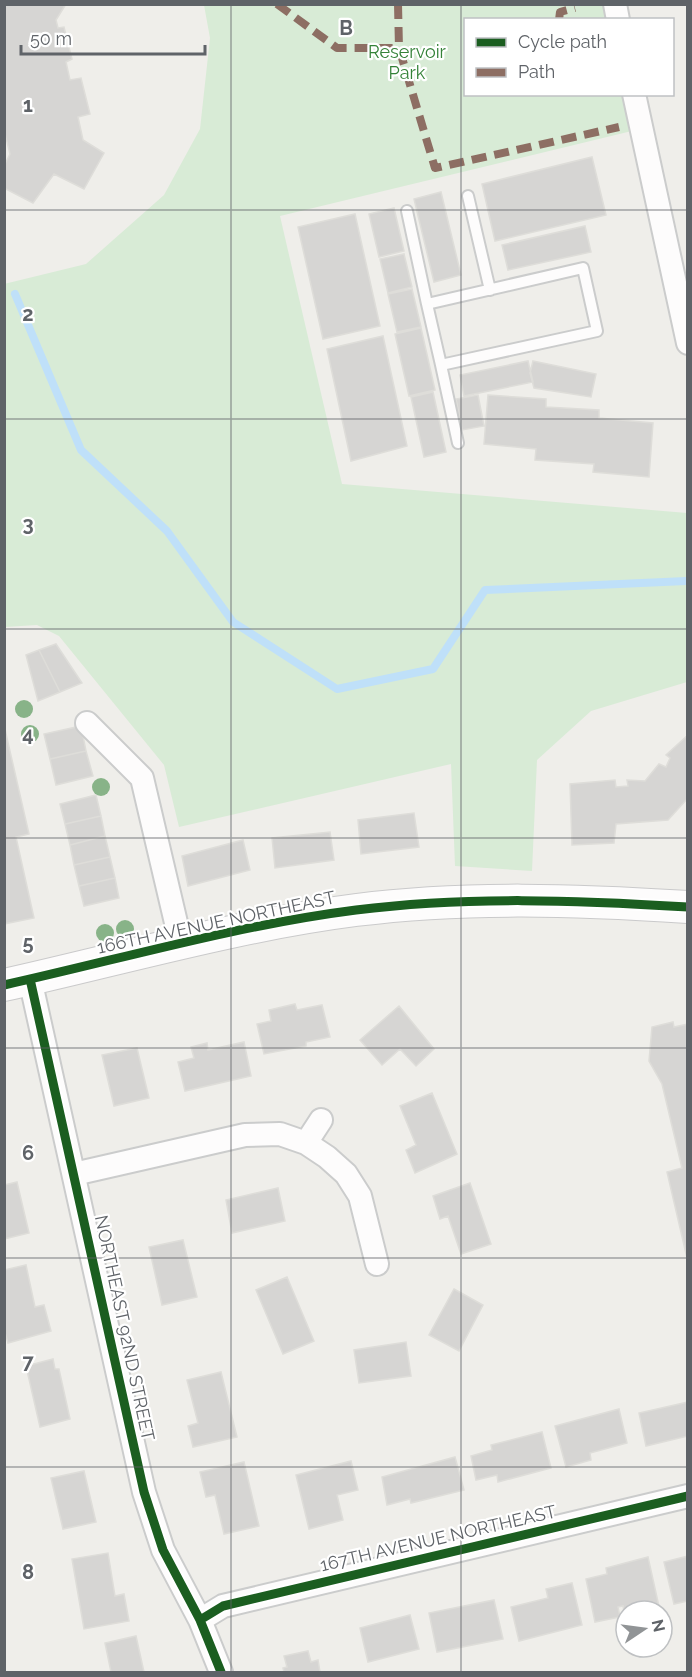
<svg xmlns="http://www.w3.org/2000/svg" width="692" height="1677" viewBox="0 0 692 1677" font-family="Raleway,sans-serif">
	<rect width="100%" height="100%" fill="#efeeea"/>
	<!-- green -->
	<path fill="#d8ebd6" d="M204 5H613L616 19 466 20V94L632 95 640 129 280 216 342 484 687 513V682L591 711 537 760 532 871 455 866 451 764 179 827 164 765 59 636 37 625 5 627 4 284 86 264 164 195 200 129 210 38Z"/>
	<g fill="none" stroke-linecap="round" stroke-linejoin="round">
		<!-- stream -->
		<path stroke="#bfe0f9" stroke-width="8" d="M15 294 81 450 167 531 233 622 337 689 433 669 485 590 686 581"/>
	</g>
	<!-- building -->
	<path fill="#d6d5d3" stroke="#deddd9" stroke-width="1.5" d="M4 4H66L56 20 58 28 64 27 72 59 66 62 70 80 81 78 90 114 78 117 83 140 104 153 84 189 54 174 33 203 4 188V166L10 154 4 130Z
		M592 157 606 215 495 241 482 184Z
		M441 192 461 275 434 282 414 199Z
		M394 208 404 251 379 257 369 214Z
		M355 214 380 326 323 339 298 227Z
		M585 226 591 252 508 270 502 245Z
		M404 254 412 287 388 293 380 259Z
		M412 289 421 327 397 332 388 294Z
		M421 328 435 390 409 396 395 334Z
		M383 336 407 446 351 461 327 349Z
		M528 361 533 382 464 396 460 375Z
		M533 361 596 374 591 397 534 388 530 373Z
		M433 392 446 452 424 457 411 397Z
		M478 395 484 426 462 430 456 399Z
		M488 395 546 399V407L599 410V418L653 423 649 477 593 472 594 464 535 460 536 449 484 444Z
		M56 644 82 683 60 692 39 650Z
		M39 650 60 692 38 701 26 655Z
		M4 725 29 834 16 837 34 918 4 924Z
		M81 726 86 751 50 759 44 734Z
		M688 735V798L668 820 616 824 614 843 572 845 570 784 615 780 616 787 628 786 627 780 645 781 659 764 666 767 670 758 666 755Z
		M86 751 93 776 56 785 50 759Z
		M96 795 101 816 65 824 60 804Z
		M414 813 419 847 361 854 358 820Z
		M101 816 105 836 70 845 65 824Z
		M330 832 334 860 275 868 272 838Z
		M105 836 110 857 74 865 70 845Z
		M243 840 250 870 188 886 182 856Z
		M110 857 115 878 79 886 74 865Z
		M115 878 119 898 84 906 79 886Z
		M295 1004 297 1010 322 1005 330 1037 306 1042V1046L264 1054 257 1024 271 1021 269 1010Z
		M399 1006 434 1049 416 1066 400 1049 382 1065 360 1040Z
		M673 1022 674 1027 688 1024 687 1258 667 1172 682 1168 662 1084 649 1061 652 1027Z
		M244 1042 251 1076 185 1091 178 1062 194 1058 191 1047 207 1043 208 1050Z
		M137 1048 149 1098 114 1106 102 1055Z
		M432 1093 457 1154 415 1173 406 1150 416 1145 400 1106Z
		M17 1182 29 1233 4 1239V1185Z
		M470 1183 491 1244 461 1254 448 1216 440 1219 433 1196Z
		M278 1188 285 1221 232 1233 226 1200Z
		M183 1240 197 1297 162 1305 149 1247Z
		M26 1265 35 1307 44 1305 51 1331 8 1343 4 1329V1270Z
		M287 1277 314 1341 283 1354 256 1290Z
		M454 1289 483 1305 459 1351 429 1335Z
		M406 1342 411 1376 359 1383 354 1350Z
		M53 1359 55 1369H59L70 1419 40 1427 26 1366Z
		M221 1372 237 1437 193 1447 188 1426 198 1423 187 1380Z
		M688 1402V1436L646 1446 639 1413Z
		M619 1409 627 1443 590 1453 591 1460 566 1467 555 1426Z
		M542 1432 551 1468 498 1482 497 1475 476 1480 471 1456 492 1450 491 1445Z
		M455 1457 464 1490 411 1503 410 1499 387 1505 382 1477Z
		M351 1461 358 1490 337 1495 343 1520 309 1529 296 1475Z
		M244 1462 259 1526 224 1534 215 1495 206 1497 200 1472Z
		M84 1471 96 1522 63 1529 51 1478Z
		M108 1553 115 1596 124 1594 129 1621 84 1629 72 1559Z
		M688 1556V1601L674 1604 664 1562Z
		M648 1557 660 1611H626V1621L623 1606 618 1607 620 1617 595 1622 586 1579 607 1574 606 1568Z
		M572 1583 582 1625 519 1641 511 1607 548 1598 546 1589Z
		M494 1600 503 1639 437 1652 429 1613Z
		M410 1615 419 1649 368 1662 360 1628Z
		M136 1636 144 1672H111L105 1643Z
		M308 1651 311 1662 318 1660 320 1672H284L283 1668 287 1667 284 1656Z"/>
	<g fill="none" stroke-linecap="round" stroke-linejoin="round">
		<!-- lane casing -->
		<g stroke="#cbcccc" stroke-width="14">
			<path id="lane" d="M468 196 490 290
				M407 211 427 304
				M583 268 597 331 441 365 427 304Z
				M441 365 458 443"/>
		</g>
		<!-- street casing -->
		<g stroke="#cbcccc" stroke-width="26">
			<path id="street" d="M615 4 618 20
				M634 94 688 343
				M87 723 142 778 181 944
				M30 979 144 1492 163 1550 200 1620 221 1672
				M306 1143 321 1120
				M74 1174 245 1135 280 1134 306 1143 327 1157 346 1174 360 1196 377 1264
				M200 1620 223 1606 688 1496"/>
		</g>
		<!-- secondary casing -->
		<g stroke="#cacacb" stroke-width="34">
			<path id="secondary" d="M4 985C121 959 238 925 356 910 465 896 578 900 688 907"/>
		</g>
		<!-- lane -->
		<use href="#lane" stroke="#fdfcfc" stroke-width="10"/>
		<!-- street -->
		<use href="#street" stroke="#fdfcfc" stroke-width="22"/>
		<!-- secondary -->
		<use href="#secondary" stroke="#fdfcfc" stroke-width="32"/>
		<!-- quiet -->
		<path stroke="#8d6e63" stroke-width="8" stroke-dasharray="15 8" stroke-linecap="butt" d="M277 4 337 48H399
			M398 4 399 48 435 168 619 127
			M559 20 560 12 575 8"/>
		<!-- cycleway casing -->
		<g stroke="#fff" stroke-width="13">
			<path id="cycleway" d="M30 979 144 1492 163 1550 200 1620 221 1672
				M4 985C121 959 238 925 356 910 465 896 578 900 688 907
				M200 1620 223 1606 688 1496"/>
		</g>
		<!-- cycleway -->
		<use href="#cycleway" stroke="#1b5e20" stroke-width="9"/>
	</g>
	<!-- trees -->
	<g fill="#88b388">
		<circle cx="24" cy="709" r="9"/>
		<circle cx="30" cy="734" r="9"/>
		<circle cx="101" cy="787" r="9"/>
		<circle cx="125" cy="929" r="9"/>
		<circle cx="105" cy="933" r="9"/>
	</g>
	<!-- grid -->
	<path fill="none" stroke="#5f6368" stroke-width="1.5" stroke-opacity="0.55" d="M231 4V1672M461 4V1672M4 210H688M4 419H688M4 629H688M4 838H688M4 1048H688M4 1258H688M4 1467H688"/>
	<g text-anchor="middle" dominant-baseline="central" stroke-width="4.5" stroke-linejoin="round" paint-order="stroke">
		<!-- park labels -->
		<g font-size="18" fill="#348238" stroke="#fff">
			<text x="407" y="51">Reservoir<tspan x="407" dy="21">Park</tspan></text>
		</g>
		<!-- street labels -->
		<g font-size="18" fill="#5f6368" stroke="#fff">
			<text transform="translate(216 922) rotate(-12)">166TH AVENUE NORTHEAST</text>
			<text transform="translate(125 1328) rotate(78)">NORTHEAST 92ND STREET</text>
			<text transform="translate(438 1538) rotate(-13)">167TH AVENUE NORTHEAST</text>
		</g>
	</g>
	<g font-size="20" text-anchor="middle" font-weight="bold" fill="#5f6368" stroke="#fff" stroke-width="4.5" stroke-linejoin="round" paint-order="stroke">
		<text x="346" y="35">B</text>
		<text x="28" y="112">1</text>
		<text x="28" y="321">2</text>
		<text x="28" y="531">3</text>
		<text x="28" y="741">4</text>
		<text x="28" y="950">5</text>
		<text x="28" y="1160">6</text>
		<text x="28" y="1369">7</text>
		<text x="28" y="1579">8</text>
	</g>
	<!-- border -->
	<rect width="692" height="1677" fill="none" stroke="#5f6368" stroke-width="12"/>
	<!-- legend -->
	<rect x="464" y="18" width="210" height="78" fill="#ffffff" stroke="#bfc1c3" stroke-width="1.5"/>
	<rect x="476" y="38" width="30" height="9" fill="#1b5e20" stroke="#bfc1c3" stroke-width="1.5"/>
	<text x="518" y="48" font-size="18" fill="#5f6368">Cycle path</text>
	<rect x="476" y="68" width="30" height="9" fill="#8d6e63" stroke="#bfc1c3" stroke-width="1.5"/>
	<text x="518" y="78" font-size="18" fill="#5f6368">Path</text>
	<!-- north arrow -->
	<g transform="translate(644 1629) rotate(77)"><circle r="28" fill="#ffffff" stroke="#bfc1c3" stroke-width="1.5"/>
	<path d="M0-4.5L10 22L0 15L-10 22Z" fill="#919496"/>
	<text y="-9" font-size="16" font-weight="bold" text-anchor="middle" fill="#5f6368">N</text>
	</g>
	<!-- scale -->
	<path d="M21 45v9h184v-9" fill="none" stroke="#5f6368" stroke-width="3"/>
	<text x="30" y="45" font-size="18" fill="#5f6368" stroke="#ffffff" stroke-width="4.5" paint-order="stroke">50 m</text>
</svg>
